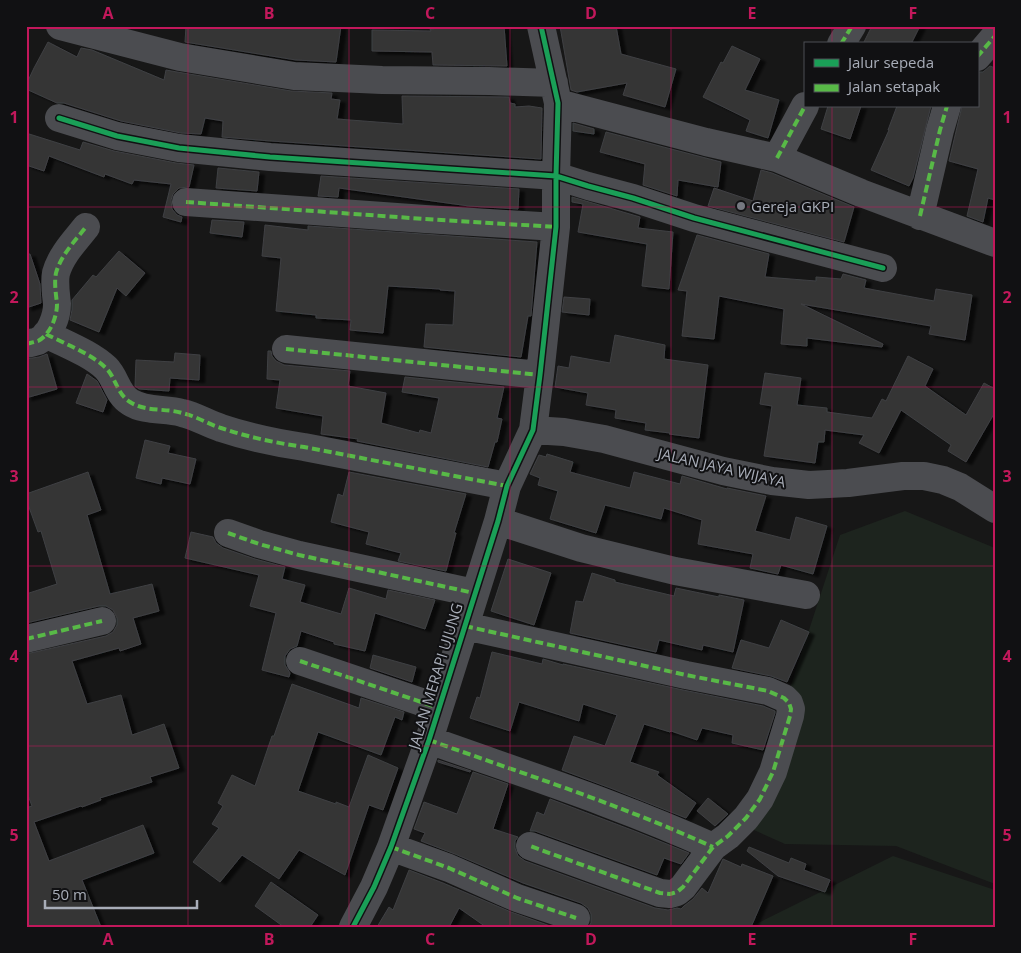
<svg xmlns="http://www.w3.org/2000/svg" width="1021" height="953" viewBox="0 0 1021 953" font-family="'Open Sans',sans-serif">
	<defs>
		<filter id="shadow"><feDropShadow dx="5.5" dy="3" stdDeviation="1" flood-color="#0009"/></filter>
	</defs>
	<rect width="100%" height="100%" fill="#171717"/>
	<!-- green -->
	<path fill="#1d241e" d="M905 511 995 548V884L896 846 785 844 745 826 840 535Z
		M893 856 995 890V927H750Z"/>
	<!-- building -->
	<path fill="#353536" stroke="#3f4043" filter="url(#shadow)" d="M186 26 290 27V26H309L323 27 324 26H341L336 62 296 60 185 42Z
		M468 26H504L507 66 433 65 432 52 372 51V30L431 31 430 29Z
		M560 26H616L621 54 676 69 665 107 623 95 627 83 577 92 571 90Z
		M872 26H920L911 44H863Z
		M48 42 77 57 81 48 92 50 164 80 166 70 177 72 291 91 332 93 331 99 340 100 337 119 403 124 402 96 509 97 510 103 515 104V107L529 106 542 108 541 159 271 141 222 137 223 121 205 118 201 134 181 133 121 121 64 103H57L26 89V85L34 68Z
		M732 46 760 59 745 90 779 100 768 138 746 131 750 120 703 97 721 62 723 63Z
		M990 66 995 68V200L988 198 983 222 967 216 978 169 949 161 962 106H977V72H983Z
		M828 106H861L850 139 821 129Z
		M897 106H931L913 178 909 186 871 170 889 130H888Z
		M573 123 594 129V134L573 131Z
		M606 132 721 162 718 187 678 180 677 196 643 185 645 164 600 152Z
		M26 133 80 150 83 142 114 151 176 163 194 165 189 187 179 188 173 194 171 200 172 209 177 215 182 217 181 222 163 217 171 184 134 180 132 184 105 174 104 177 49 156 44 171 26 165Z
		M218 168 259 172 257 191 216 188Z
		M761 170 772 173 854 207 844 242 708 206 714 188 753 201Z
		M321 176 519 189 518 209 469 206 339 188 338 197 318 196Z
		M572 197 640 217 638 228 673 232 669 289 642 286 647 244 578 232 583 204 572 202Z
		M212 220 244 222 242 237 210 233Z
		M265 225 308 230V226L537 242 531 316H528L521 357 424 347 426 324 453 325 455 291 440 290V289L388 286 383 333 350 330 351 320 316 318V315L276 311 281 258 262 256Z
		M697 235 769 254 765 277 816 281V277L841 279 843 274 866 280 864 288 934 301 936 289 972 295 965 340 929 334 931 326 801 304 883 344 882 347 807 338V346L781 344 784 309 719 296 714 339 682 336 687 291 678 290Z
		M119 251 145 273 126 296 117 288 99 332 70 320 72 310V300L93 275 96 277Z
		M26 254H30L40 284 41 303 26 308Z
		M564 297 590 299 589 315 562 312Z
		M615 335 665 345 664 359 708 365 699 438 669 434 670 433 645 430 646 423 615 418 616 410 586 405 588 393 555 387 558 366 569 368 571 356 610 363Z
		M268 351H271L272 356 276 361 284 365 350 371 348 386 386 393 381 423 419 433 420 430 431 433 439 398 402 392 405 377 504 387 497 418 502 419 497 442H495L488 467 357 441 358 439 321 434 323 416 276 408 280 380 267 379Z
		M175 353 200 355 199 380 170 378 169 391 139 389 135 386 136 360 174 362Z
		M47 354 57 389 26 398V359L39 357Z
		M908 356 933 369 925 386 966 415 984 383 995 389V412L966 462 948 451 951 445 901 410 879 453 859 443 864 435 825 430 824 442H818L815 463 764 456 772 406 760 404 765 373 801 378 797 405 827 408V412L872 418 882 399 886 401Z
		M87 374 97 381 107 400 103 412 76 403Z
		M145 440 170 446 168 453 196 459 190 484 162 478 161 484 136 478Z
		M547 454 573 462 570 472 630 488 634 472 680 484 682 476 727 489V488L766 496 755 531 790 540 796 517 827 526 813 574 781 565 778 574 750 568 753 554 698 544 702 520 664 508 661 519 605 505 596 533 550 519 558 491 538 485 540 478 530 474 539 455 546 457Z
		M88 472 101 510 87 515 110 594 152 584 159 611 133 618 141 644 120 651 119 648 72 661 87 704 121 695 132 735 164 724 179 768 150 777 152 782 100 798 101 800 82 807 81 806 34 822 49 861 143 825 154 853 82 880 101 927H26V805L28 804 29 807 32 806 26 790V654L106 636 113 632 117 625V618L113 610 106 606H99L26 623V594L57 584 41 531 38 532 26 499V494Z
		M349 472 466 494 454 533H456L446 571 398 561 401 553 366 544 369 532 331 522 338 494 343 496Z
		M191 532 213 537 216 543 223 548 255 559 285 567 282 579 305 585 300 602 341 614 349 588 386 599 388 590 435 600 425 629 375 613 365 651 334 644V642L301 631 297 646 290 649 285 656V665L290 673 289 677 262 670 276 613 250 606 259 575 185 558Z
		M508 559 551 573 534 625 491 611Z
		M592 573 615 580V582L674 596 676 588 719 597V595L744 600 733 652 703 645 702 650 659 640 656 652 570 633 576 601 583 602Z
		M781 620 809 632 787 682 771 676 732 668 741 640 769 648Z
		M492 652 542 664 543 659 563 665V664L683 690 763 706 775 711V713L763 750 732 743 733 735 702 728 697 740 671 731 670 732 644 724 630 762 659 772 657 775 696 803 686 818 613 789 562 770 574 736 605 746 617 715 583 704 579 721 519 702 510 731 470 718 477 697 480 698Z
		M373 655 416 667 412 682 370 668Z
		M292 684 359 708 361 698 404 712 402 720 395 717 381 755 318 732 298 791 336 804V802L349 807 368 755 398 768 383 810 369 805 345 875 299 850 279 879 242 855 220 882 193 862 219 828 212 824 223 806 218 803 232 775 255 786 272 736H274Z
		M438 760 471 771 470 772 438 762Z
		M473 772 508 784 493 829 518 837 515 841V848L518 856 525 861 655 908 668 910 677 908 681 909 684 906 693 899 702 888 708 893 723 859 741 867 742 864 773 876 751 927H588L591 923V914L588 908 581 903 523 883 455 854 421 841 425 833 414 829 424 802 457 814Z
		M708 798 728 814 715 826 697 811Z
		M550 799 637 832 689 853 681 864 664 858 657 875 535 831H530L537 812 544 815Z
		M749 847 789 863 791 858 806 864 804 870 830 880 825 892 778 876 747 851Z
		M409 870 443 883 511 912 553 927H486L459 908 449 927H377L389 907 393 910Z
		M271 882 318 915 310 927H284L255 906Z"/>
	<g fill="none" stroke-linecap="round" stroke-linejoin="round">
		<!-- minor -->
		<path stroke="#4b4c50" stroke-width="28" d="M60 26 180 57 294 76 382 80 489 81 554 83
			M841 44 852 26
			M977 57 995 36
			M558 103 706 142 777 158 861 193 995 243
			M59 118 117 136 179 148 270 157 556 176 588 186 633 198 694 218 883 268
			M777 158 805 106
			M186 202 425 219 556 227
			M920 216 940 130 947 106
			M46 334C65 344 90 353 106 368 116 378 117 394 130 402 145 412 166 408 182 413 196 416 208 424 221 428 248 437 276 443 304 447L507 486
			M26 344C30 343 35 342 38 341 50 335 57 317 57 304 56 294 54 283 56 273 61 255 75 241 86 227
			M286 349 540 375
			M533 430 564 432 604 439 723 471 772 481 809 485 848 483 903 476H924L943 480 960 487 995 509
			M498 521 581 548 675 571 806 595
			M228 533 259 544 299 555 474 593
			M465 626 686 675 768 691 784 698 789 703 791 709 790 716 773 772 760 799 746 818 728 836 713 847 683 887 677 892 670 894 660 893 530 846
			M26 639 102 621
			M300 661 439 708
			M429 740C524 774 621 805 713 847
			M391 847 449 868 517 898 576 918
			M353 927 374 887 391 847 429 740 498 521 507 486 533 430 540 375 556 227V176L558 103 541 26"/>
		<!-- quiet -->
		<path stroke="#58b947" stroke-width="4" stroke-dasharray="8 4" stroke-linecap="butt" d="M841 44 852 26
			M977 57 995 36
			M777 158 805 106
			M186 202 425 219 556 227
			M920 216 940 130 947 106
			M46 334C65 344 90 353 106 368 116 378 117 394 130 402 145 412 166 408 182 413 196 416 208 424 221 428 248 437 276 443 304 447L507 486
			M26 344C30 343 35 342 38 341 50 335 57 317 57 304 56 294 54 283 56 273 61 255 75 241 86 227
			M286 349 540 375
			M228 533 259 544 299 555 474 593
			M465 626 686 675 768 691 784 698 789 703 791 709 790 716 773 772 760 799 746 818 728 836 713 847 683 887 677 892 670 894 660 893 530 846
			M26 639 102 621
			M300 661 439 708
			M429 740C524 774 621 805 713 847
			M391 847 449 868 517 898 576 918"/>
		<!-- cycleway casing -->
		<g stroke="#111113" stroke-width="8">
			<path id="cycleway" d="M59 118 117 136 179 148 270 157 556 176 588 186 633 198 694 218 883 268
				M353 927 374 887 391 847 429 740 498 521 507 486 533 430 540 375 556 227V176L558 103 541 26"/>
		</g>
		<!-- cycleway -->
		<use href="#cycleway" stroke="#1a9f57" stroke-width="5"/>
	</g>
	<!-- grid -->
	<path fill="none" stroke="#c2185b" stroke-width="1" stroke-opacity="0.55" d="M188 26V927M349 26V927M510 26V927M671 26V927M832 26V44M832 106V927M26 207H995M26 387H995M26 566H995M26 746H995"/>
	<!-- markers -->
	<circle fill="#757880" stroke="#111113" stroke-width="2" cx="741" cy="206" r="5"/>
	<g text-anchor="middle" dominant-baseline="central" stroke-width="4" stroke-linejoin="round" paint-order="stroke">
		<!-- poi labels -->
		<g font-size="15" fill="#a8adb8" stroke="#111113" text-anchor="start">
			<text x="751" y="206">Gereja GKPI</text>
		</g>
		<!-- street labels -->
		<g font-size="15" fill="#a8adb8" stroke="#111113">
			<text transform="translate(722 467) rotate(13)">JALAN JAYA WIJAYA</text>
			<text transform="translate(435 676) rotate(-73)">JALAN MERAPI UJUNG</text>
		</g>
	</g>
	<!-- border -->
	<rect width="1021" height="953" fill="none" stroke="#111113" stroke-width="55"/>
	<!-- legend -->
	<rect x="804" y="42" width="175" height="65" fill="#111113" stroke="#4d4f55"/>
	<rect x="814" y="59" width="25" height="8" fill="#1a9f57" stroke="#4d4f55"/>
	<text x="848" y="68" font-size="15" fill="#a8adb8">Jalur sepeda</text>
	<rect x="814" y="84" width="25" height="8" fill="#58b947" stroke="#4d4f55"/>
	<text x="848" y="92" font-size="15" fill="#a8adb8">Jalan setapak</text>
	<!-- scale -->
	<path d="M45 900v8h152v-8" fill="none" stroke="#a8adb8" stroke-width="2.5"/>
	<text x="52" y="900" font-size="15" fill="#a8adb8" stroke="#111113" stroke-width="4" paint-order="stroke">50 m</text>
	<rect x="28" y="28" width="966" height="898" fill="none" stroke="#c2185b" stroke-width="2"/>
	<g font-size="16" text-anchor="middle" font-weight="bold" fill="#c2185b">
		<text x="108" y="19">A</text>
		<text x="269" y="19">B</text>
		<text x="430" y="19">C</text>
		<text x="591" y="19">D</text>
		<text x="752" y="19">E</text>
		<text x="913" y="19">F</text>
		<text x="14" y="123">1</text>
		<text x="1007" y="123">1</text>
		<text x="14" y="303">2</text>
		<text x="1007" y="303">2</text>
		<text x="14" y="482">3</text>
		<text x="1007" y="482">3</text>
		<text x="14" y="662">4</text>
		<text x="1007" y="662">4</text>
		<text x="14" y="841">5</text>
		<text x="1007" y="841">5</text>
		<text x="108" y="945">A</text>
		<text x="269" y="945">B</text>
		<text x="430" y="945">C</text>
		<text x="591" y="945">D</text>
		<text x="752" y="945">E</text>
		<text x="913" y="945">F</text>
	</g>
</svg>
